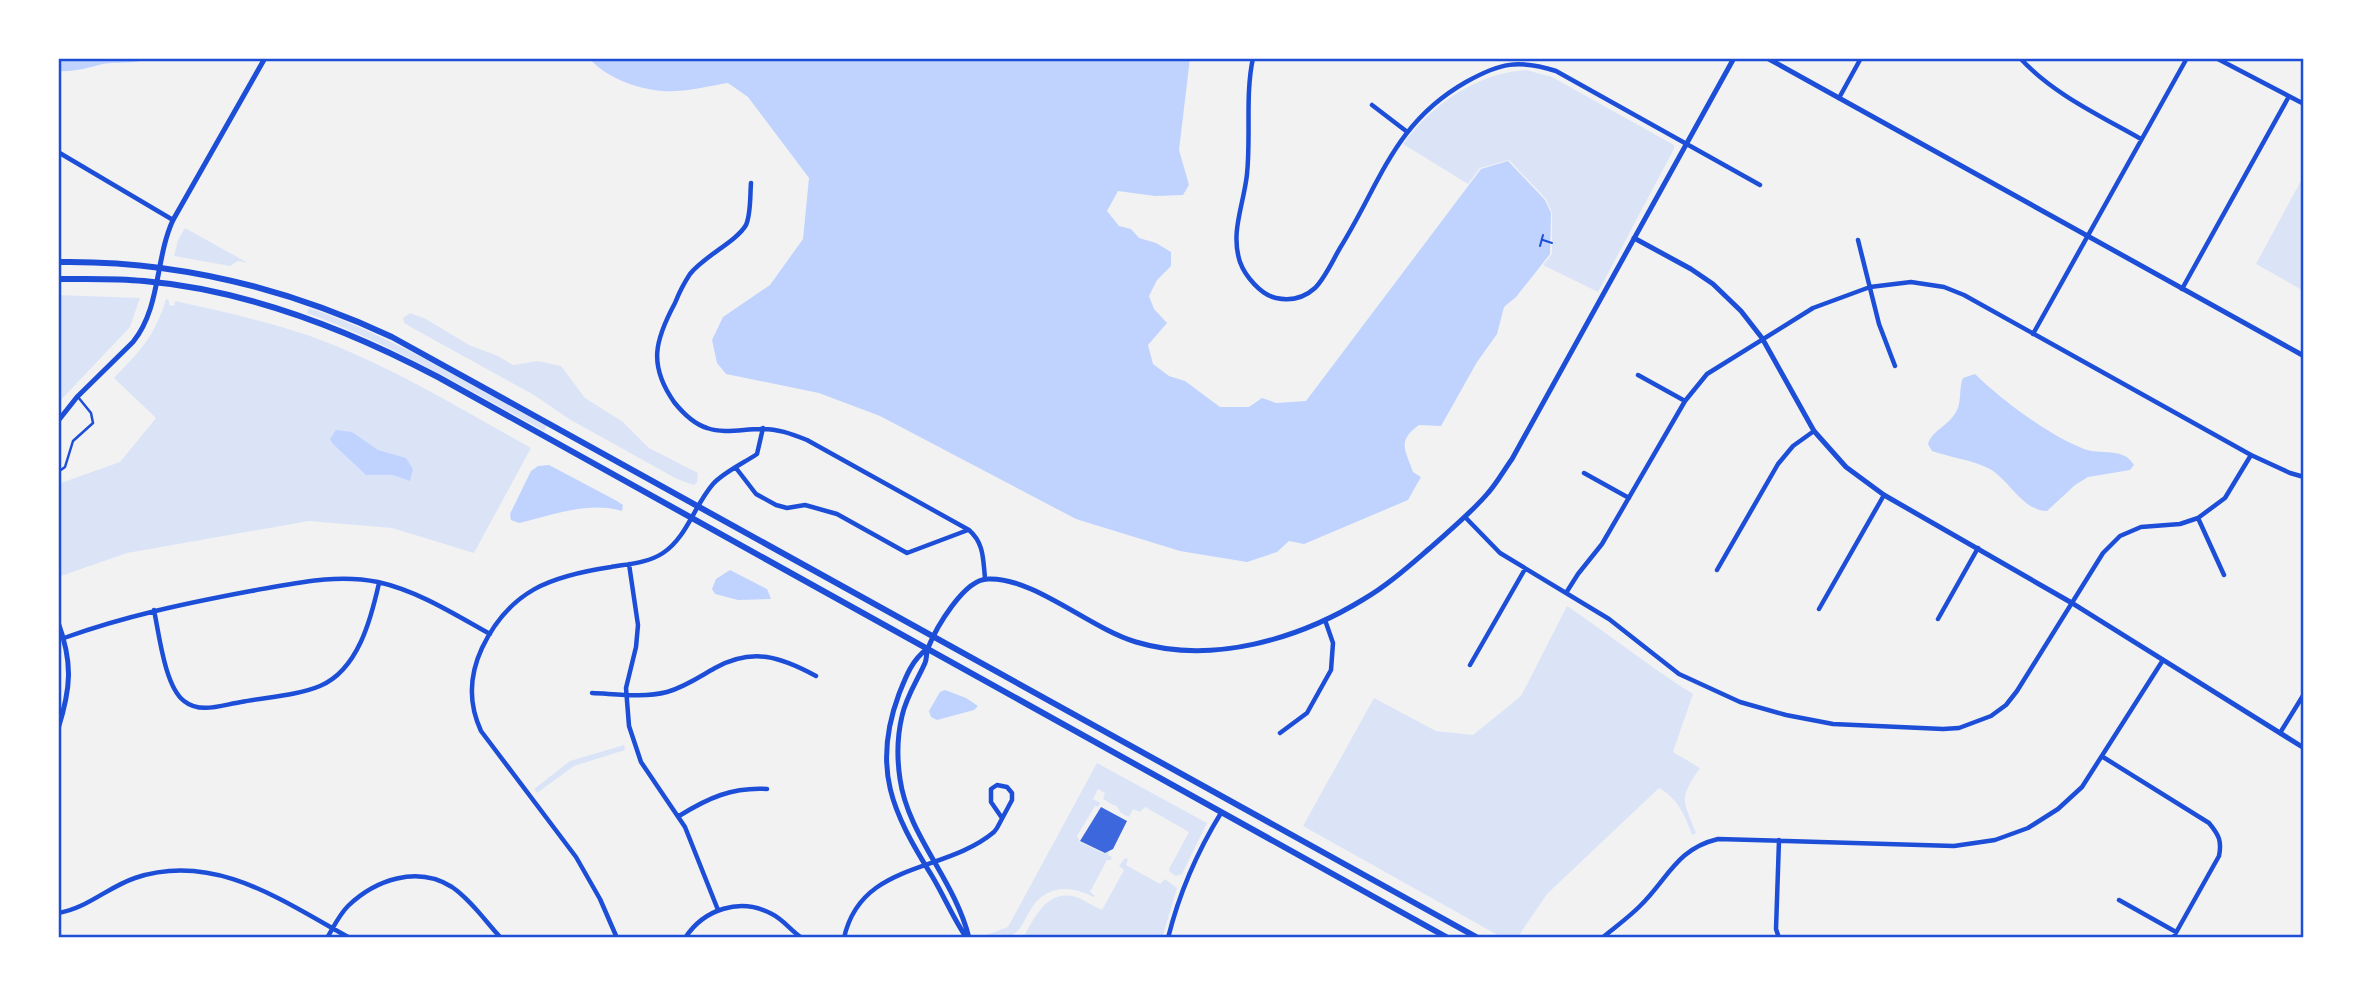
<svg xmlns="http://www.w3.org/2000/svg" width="2362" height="996" viewBox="0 0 2362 996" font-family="'Open Sans',sans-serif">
	<rect width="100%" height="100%" fill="#f2f2f2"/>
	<!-- green -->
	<path fill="#dbe4f7" d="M1526 70 1552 77 1674 145V149L1598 292 1543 265 1552 254V213L1546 199 1509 160 1480 168 1468 184 1403 144C1432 104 1477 73 1526 70Z
		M2304 175V291L2256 264Z
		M185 228 248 263 238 261 230 266 174 256 178 240Z
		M58 295 140 298 130 327 58 403Z
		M166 299 169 300V305L174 306 175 301C220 311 266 321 310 336 388 364 459 408 531 448L474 553 392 528 309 521 127 553 58 577V484L120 462 156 418 114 378C140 351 155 336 166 299Z
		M309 308C393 336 469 384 547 426L544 431C466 388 391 344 307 313Z
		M410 313 426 319 469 345 498 356 513 365 538 361 561 366 585 398 623 422 649 448 698 473 697 482 694 485 677 479 569 419 534 395 416 330 404 323 403 318Z
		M1567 606C1610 635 1650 667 1693 694L1673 752 1700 768C1678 800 1683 799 1696 833L1692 835C1685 815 1678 799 1659 788L1547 894 1517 938H1503L1303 826 1374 698 1436 731 1473 735 1521 696Z
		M624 745 625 750 574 766 537 793 534 789 570 761Z
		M1097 763 1207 823 1182 874 1176 876 1170 872 1169 869 1189 832 1145 807 1140 812 1133 809 1129 817 1121 813 1116 805 1115 806 1103 799 1105 793 1098 789 1093 799 1100 803 1098 807 1095 806 1077 836 1080 842 1103 853 1109 852 1108 855 1112 857 1111 860H1107L1090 892 1095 896 1093 897C1069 884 1044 886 1030 911 1025 918 1022 929 1014 934 1007 940 996 938 987 938L986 935 1008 927Z
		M1125 858 1128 859 1126 865 1160 884 1165 879 1177 888 1162 938H1023C1035 917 1047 889 1076 897 1085 900 1093 906 1102 910L1124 870 1119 866Z"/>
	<!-- water -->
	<path fill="#bfd3fe" d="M58 58H148C135 65 117 61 103 64 87 68 75 72 58 71Z
		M589 58H1190L1179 150 1189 185 1183 195 1155 196 1118 191 1107 211 1119 226 1131 229 1139 238 1156 243 1171 252V266L1157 280 1149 296 1154 309 1167 323 1148 345 1153 364 1169 376 1185 381 1220 407H1249L1262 398 1276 403 1306 401 1481 169 1508 161 1545 200 1551 213 1550 254 1516 297 1504 307 1497 334 1477 362 1441 426 1419 425C1397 441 1405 449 1413 472L1421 477 1408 500 1304 544 1289 541 1277 552 1247 562 1180 551 1076 519 880 416 819 393 726 374 717 363 712 340 723 317 770 285 803 239 809 178 748 97 728 83C709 86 681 93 662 91 637 89 605 77 589 58Z
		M1975 374C1999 398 2051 437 2084 449 2100 455 2124 447 2134 465L2130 470 2088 477 2075 485 2047 511C2023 511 2009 480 1990 469 1971 459 1951 458 1932 451L1928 444C1932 431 1947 426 1954 415 1963 404 1958 390 1963 378Z
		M336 430 352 432 378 450 406 458 413 469 410 481 393 475H366L333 444 330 439Z
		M549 465 617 501 623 505 622 511C588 501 553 515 519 523L511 520 510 514 531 471 538 466Z
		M730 570 767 589 771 599 738 600 715 594 712 589 716 579Z
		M945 690 966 698 978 706 974 710 937 720 931 717 929 711 940 692Z"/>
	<!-- building -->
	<path fill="#3d67dc" d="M1101 807 1127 821 1113 849 1105 853 1080 841Z"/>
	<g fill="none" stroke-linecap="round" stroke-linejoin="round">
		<!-- path -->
		<path stroke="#1d4ed8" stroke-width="2" d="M1543 240 1552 243
			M1540 246 1543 235"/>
		<!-- service -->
		<path stroke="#1d4ed8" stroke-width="2.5" d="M58 472 65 467 73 441 93 423 91 413 78 397"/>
		<!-- minor -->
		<path stroke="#1d4ed8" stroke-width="4.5" d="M1253 58C1245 95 1251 136 1247 174 1244 204 1230 232 1240 262 1245 276 1261 295 1276 298 1290 301 1304 298 1315 288 1325 278 1333 260 1340 248 1381 182 1394 123 1466 82 1500 63 1518 59 1556 71L1760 185
			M2020 58C2053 94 2099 115 2141 139
			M2216 58 2304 104
			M1839 98 1861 58
			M1372 105 1406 131
			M58 152 173 220
			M751 183C750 195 751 214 746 225 736 242 704 256 690 274 684 283 679 293 675 303 655 340 648 365 674 402 682 412 694 424 707 428 724 434 743 429 760 429 776 428 792 434 807 440L969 530C984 543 983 559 985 578
			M1858 240 1879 324 1895 366
			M2182 289 2288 98
			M2033 334 2187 58
			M1638 375 1685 401
			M736 468 756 494 776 505 787 508 805 505 837 514 907 553 968 530
			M1584 473 1629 498
			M1465 517 1500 553 1609 619 1679 674 1740 702 1786 715 1833 724 1943 729 1959 728 1991 716 2006 705 2017 691 2103 553 2120 536 2141 527 2180 524 2198 518 2225 498 2251 455
			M2198 518 2224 575
			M629 564 638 625 636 647 626 688 629 726 641 762 685 827 718 910
			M1717 570 1778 464 1793 446 1814 431
			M1566 593 1578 574 1602 544 1685 401 1707 374 1813 308 1870 287 1911 282 1944 287 1964 295 2251 455 2290 473 2304 477
			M1819 609 1884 495
			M154 610C159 634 165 687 184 701 200 714 222 705 241 702 266 697 296 696 320 686 358 670 371 619 379 583
			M1938 619 1978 548
			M64 638C125 616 187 603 251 591 293 584 335 573 378 582 418 591 454 614 490 634
			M1470 665 1525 569
			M592 693C616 694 644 698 667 692 685 687 699 677 715 668 753 647 781 657 816 676
			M1280 733 1307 713 1331 670 1333 643 1325 620
			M2280 733 2304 694
			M2103 757 2209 823C2219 835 2222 841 2219 856L2173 938
			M679 816C708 798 732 787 767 789
			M2119 900 2176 932
			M58 913C86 909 108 887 135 878 215 851 284 902 350 938
			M327 938C333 928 339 915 348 906 375 880 417 865 452 887 471 900 486 922 501 938
			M617 938 600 899 576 857 481 731C468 703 469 676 482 648 510 590 551 576 611 567 628 564 648 563 663 553 687 537 694 506 713 484 724 472 744 463 757 454L763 428
			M685 938C704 909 740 897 772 914 784 920 791 931 802 938
			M844 938C861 861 944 874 994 832L997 828 1012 800V793L1007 787 997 785 991 789V802L1002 818
			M1168 938C1179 894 1197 852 1221 813
			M1602 938C1614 928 1628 918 1640 906 1668 879 1676 849 1718 839L1954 846 1995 840 2028 828 2058 809 2082 787 2163 660
			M1779 938 1776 929 1779 840"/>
		<!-- tertiary -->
		<path stroke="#1d4ed8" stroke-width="5" d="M1767 58 2304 356
			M1634 238 1691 269 1713 284 1741 311 1762 338 1814 431 1846 467 1884 495 2072 603 2304 748
			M58 421 77 397 133 342C161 307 155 259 173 220L265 58
			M58 622C73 663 71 688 58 729
			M927 649C912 660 906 676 899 694 871 769 893 813 932 876 944 896 953 918 966 937
			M969 938C955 880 908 836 900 779 897 759 897 737 902 716 906 697 917 681 925 663 927 659 926 653 928 648 936 628 964 579 988 579 1034 577 1089 628 1136 642 1212 665 1299 639 1364 599 1388 585 1409 566 1430 548 1450 530 1471 513 1488 493 1497 483 1504 470 1512 459L1734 58"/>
		<!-- secondary -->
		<path stroke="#1d4ed8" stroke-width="6" d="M58 262C174 260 287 288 392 337L1478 938
			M58 279C86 279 115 278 144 281 248 290 347 329 438 377L1448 938"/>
	</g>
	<!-- border -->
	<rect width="2362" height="996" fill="none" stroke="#ffffff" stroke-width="119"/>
	<rect x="60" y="60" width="2242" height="876" fill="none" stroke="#1d4ed8" stroke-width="2.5"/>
</svg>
